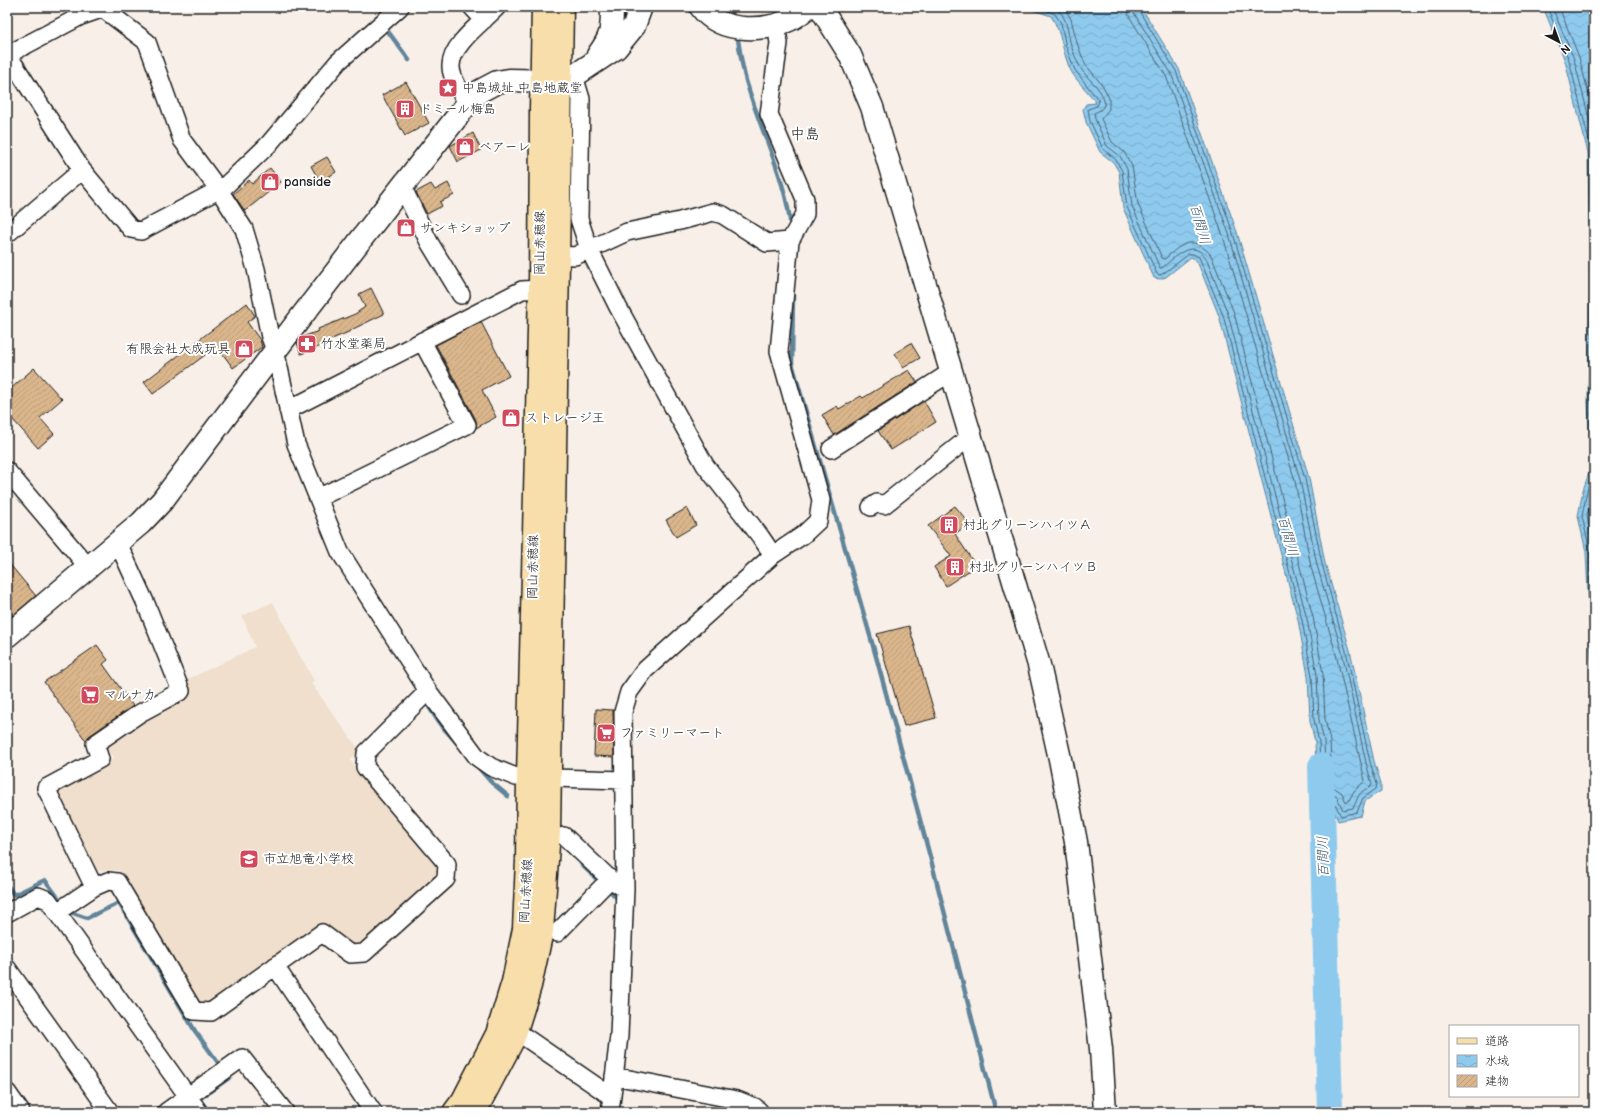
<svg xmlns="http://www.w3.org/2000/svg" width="1601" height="1119" viewBox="0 0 1601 1119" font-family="'Balsamiq Sans','Klee One',sans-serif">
	<defs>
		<pattern id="water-waves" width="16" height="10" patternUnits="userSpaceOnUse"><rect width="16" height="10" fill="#8ecaee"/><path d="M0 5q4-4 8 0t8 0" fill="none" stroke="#7aadcc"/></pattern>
		<pattern id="building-hatch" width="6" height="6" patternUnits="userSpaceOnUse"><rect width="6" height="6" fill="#dbb68c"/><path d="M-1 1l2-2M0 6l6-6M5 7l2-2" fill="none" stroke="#bb9c78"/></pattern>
	</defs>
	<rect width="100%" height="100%" fill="#f8f0e8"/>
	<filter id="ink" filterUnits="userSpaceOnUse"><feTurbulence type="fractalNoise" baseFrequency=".025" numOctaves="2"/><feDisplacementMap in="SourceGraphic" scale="8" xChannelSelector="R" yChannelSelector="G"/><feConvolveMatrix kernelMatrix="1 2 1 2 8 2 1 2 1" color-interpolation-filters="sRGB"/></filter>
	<g filter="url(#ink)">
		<!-- built -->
		<path fill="#efdfcc" d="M273 602 301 658 304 662 314 681 311 683 360 751 350 760 441 867 439 877 363 947H351L321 925 207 1005 196 1002 119 870 92 871 54 795 57 789 114 758 105 747 145 717 190 695 184 681 255 647 242 616Z"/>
		<!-- water -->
		<path fill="url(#water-waves)" stroke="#60849a" d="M1024 7H1141L1179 69 1237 232 1309 478 1325 563 1350 650 1374 761 1381 783V791L1365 801 1361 816 1338 821 1331 803 1317 799 1315 742 1310 721 1308 676 1298 620 1219 316 1197 261 1191 257 1166 277 1160 279 1154 278 1123 208 1119 172 1113 162 1100 152 1086 122 1083 109 1086 104 1096 103C1089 92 1077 82 1071 71 1062 53 1062 32 1051 16Z
			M1543 7H1594V718L1586 552 1578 516 1583 490 1590 470V442L1588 401 1590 284 1588 153 1565 61Z"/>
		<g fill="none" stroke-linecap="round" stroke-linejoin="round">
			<!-- shore -->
			<path stroke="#4a6270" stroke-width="1" d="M1038 7 1055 14 1061 23 1066 47 1075 70 1099 101 1097 106 1088 109 1090 121 1103 149 1116 160 1122 171 1127 207 1157 274 1160 275 1164 273 1189 254H1193L1199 257 1223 315 1302 620 1312 676 1314 720 1319 742 1321 795 1333 800 1341 816 1357 812 1363 798 1376 789 1377 784 1370 762 1346 651 1322 564 1305 479 1233 233 1176 71 1139 11 1138 7
				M1054 7C1068 15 1067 32 1071 45 1073 52 1076 59 1079 65 1085 78 1101 87 1104 100 1106 108 1099 111 1094 113L1095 119 1107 146 1120 156 1127 169 1132 206 1160 268H1162C1174 258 1192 237 1206 258L1228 314 1307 619 1317 675 1319 720 1324 741 1326 791 1337 797 1343 810 1353 808C1359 797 1357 792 1371 787L1372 784 1366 763 1342 652 1317 565 1300 480 1229 234 1171 73 1134 13 1133 7
				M1064 7 1071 19 1077 43 1085 64 1103 86 1109 98V109L1101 119 1112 142 1124 152 1132 166 1138 204 1162 258 1165 259C1176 249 1187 237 1201 246 1205 249 1208 251 1211 255L1234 313 1313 617 1323 674 1325 719 1330 741 1332 786 1342 793 1346 802H1348L1354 791 1365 781 1336 654 1311 567 1295 481 1223 236 1166 76 1129 16 1127 7
				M1547 7 1569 60 1592 153 1594 284 1592 401 1594 441
				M1552 7 1574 59 1594 138
				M1559 7 1579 57 1594 114
				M1594 460V470L1587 491 1582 516 1590 551 1594 639
				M1594 486 1587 516 1594 548"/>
			<!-- stream -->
			<path stroke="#60849a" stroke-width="4.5" d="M731 7 734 20
				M387 30 409 60
				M737 33C740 51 742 70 748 87 762 134 786 179 791 228
				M793 295 792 363 877 660 932 864 996 1112
				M429 707 440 724 457 743
				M478 767 491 782 508 796
				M582 865 601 883
				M7 885 14 895 45 880 60 900
				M607 888 617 898 621 899
				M70 912 87 918 119 903 195 1031 222 1068
				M181 1112 229 1078 226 1074"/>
			<!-- river -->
			<path stroke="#8ecaee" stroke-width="26" d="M1321 766 1330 1112"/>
		</g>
		<!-- building -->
		<path fill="url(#building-hatch)" stroke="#1c1c1c" d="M406 82 429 123 405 136 382 95Z
			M473 133 481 150 458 162 450 146Z
			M327 157 336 172 320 182 311 166Z
			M270 168 281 182 245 211 233 194 249 180 252 184Z
			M448 183 454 195 440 202 442 206 427 214 416 192 431 184 435 190Z
			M371 288 384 314 351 330V331L320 344 321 346 301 354 297 343 302 337 319 331 318 329 355 314 365 307 359 294Z
			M247 303 255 316 247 322 260 340 262 347 233 368 217 346 153 394 144 382Z
			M481 322 509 376 482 390 496 417 476 428V420L436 345Z
			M911 343 920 358 903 368 895 353Z
			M34 368 62 399 40 418 54 434 38 448 7 413V392Z
			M909 370 917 382 834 435 822 415 837 406 839 409 861 396 863 398Z
			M924 401 936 422 891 450 878 431Z
			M955 506 969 523 955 534 976 566 946 586 934 567 951 556 928 526Z
			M687 508 696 525 676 537 666 520Z
			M7 561 36 596 7 620Z
			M909 626 936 718 904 726 877 634Z
			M97 645 108 660 103 664 133 706 89 736 86 741 44 682Z
			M596 709 613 710 614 757 594 756Z"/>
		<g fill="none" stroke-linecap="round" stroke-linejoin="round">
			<!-- street casing -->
			<g stroke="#1c1c1c" stroke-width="20">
				<path id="street" d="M101 7 147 42 182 140 219 190 244 229 256 269 270 337 275 350 296 444 340 552 428 691 477 757 491 767 516 777 624 780
					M472 7 484 20
					M7 55 81 16 107 7
					M8 55 82 170 131 229 141 231 224 187 268 145 338 62 400 7
					M574 76 581 99 579 219 589 249 618 307 705 465 760 536 773 555
					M468 103C462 95 451 77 451 67 450 45 483 22 497 7
					M402 186 429 242 461 295
					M7 234 82 170
					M559 255 575 256 627 232 680 221 713 212 723 215 767 243 790 241
					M288 410 522 290 540 289
					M831 449 951 372
					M7 471 89 568
					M318 498 467 425 422 341
					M871 507 877 503 884 505 971 436
					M564 836 610 879 625 889
					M94 887 46 788 100 759 95 744 140 713 181 691 146 604 118 543
					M57 912 94 887 108 881 117 882 194 1011 211 1012 322 933 350 954 364 953 446 879 447 864 365 767 366 753 428 691
					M7 913 38 896 48 900 199 1112
					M557 933 610 879
					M275 966 373 1112
					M7 968 110 1112
					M516 1031 612 1097
					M614 1076 737 1100 755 1107 760 1112
					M7 1092 21 1112
					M166 1112 242 1058 285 1112
					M610 1112 619 1036 625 889 623 712 629 692 645 670 773 555 803 535 818 521 821 500 779 351 790 241 805 214V199L769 114 779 43 776 24"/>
			</g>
			<!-- secondary casing -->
			<g stroke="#1c1c1c" stroke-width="25">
				<path id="secondary" d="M701 7C721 35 769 32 795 17 800 14 804 10 808 7
					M820 7 850 55 872 107 1039 665 1060 759 1076 842 1101 1049 1105 1112
					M598 55C612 36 612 30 612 7
					M7 636 141 523 162 501C262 367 364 234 468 103L480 91 497 82 509 80 560 81 574 76 616 48 634 26 641 7"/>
			</g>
			<!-- primary casing -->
			<g stroke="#1c1c1c" stroke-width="25">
				<path id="primary" d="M454 1112 463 1100 497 1034 513 982 524 929 527 860 528 777 540 289 541 109 543 7
					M475 1112 513 1040 530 986 542 931 549 831 562 7"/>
			</g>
			<!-- street -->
			<use href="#street" stroke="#fff" stroke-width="17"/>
			<!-- secondary -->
			<use href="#secondary" stroke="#fff" stroke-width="22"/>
			<!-- primary -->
			<use href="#primary" stroke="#f8deab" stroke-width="22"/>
		</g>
	</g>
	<!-- icons -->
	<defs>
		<g id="sight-square" transform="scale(1)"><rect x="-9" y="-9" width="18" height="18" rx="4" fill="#d1495b" stroke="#fff"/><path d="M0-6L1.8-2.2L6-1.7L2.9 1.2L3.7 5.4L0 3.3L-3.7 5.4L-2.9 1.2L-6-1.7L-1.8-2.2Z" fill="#fff"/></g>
		<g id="building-square" transform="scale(1)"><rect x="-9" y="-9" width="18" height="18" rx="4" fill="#d1495b" stroke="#fff"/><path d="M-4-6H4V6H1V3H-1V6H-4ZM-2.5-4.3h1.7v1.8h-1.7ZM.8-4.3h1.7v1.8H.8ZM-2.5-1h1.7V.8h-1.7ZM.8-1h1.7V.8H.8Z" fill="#fff"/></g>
		<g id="shop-square" transform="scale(1)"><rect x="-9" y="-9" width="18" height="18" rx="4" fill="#d1495b" stroke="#fff"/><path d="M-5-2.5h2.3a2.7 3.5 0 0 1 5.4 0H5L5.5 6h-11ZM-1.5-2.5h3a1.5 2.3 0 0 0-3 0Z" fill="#fff"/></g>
		<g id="pharmacy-square" transform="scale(1)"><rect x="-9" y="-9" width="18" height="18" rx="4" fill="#d1495b" stroke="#fff"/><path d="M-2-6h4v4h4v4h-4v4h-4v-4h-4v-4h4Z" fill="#fff"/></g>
		<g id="supermarket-square" transform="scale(1)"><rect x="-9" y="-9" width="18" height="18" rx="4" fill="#d1495b" stroke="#fff"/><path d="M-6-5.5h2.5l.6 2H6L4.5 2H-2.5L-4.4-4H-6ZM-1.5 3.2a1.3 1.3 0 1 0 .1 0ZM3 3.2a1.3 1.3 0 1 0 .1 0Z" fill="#fff"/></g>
		<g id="school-square" transform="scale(1)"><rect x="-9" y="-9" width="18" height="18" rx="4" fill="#d1495b" stroke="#fff"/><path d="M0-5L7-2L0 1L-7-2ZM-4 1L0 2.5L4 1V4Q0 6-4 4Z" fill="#fff"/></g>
	</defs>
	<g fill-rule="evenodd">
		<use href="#sight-square" x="448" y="88"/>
		<use href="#building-square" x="405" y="109"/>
		<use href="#shop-square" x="465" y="147"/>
		<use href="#shop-square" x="270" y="182"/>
		<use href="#shop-square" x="406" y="228"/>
		<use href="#pharmacy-square" x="307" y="344"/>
		<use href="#shop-square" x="244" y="349"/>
		<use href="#shop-square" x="511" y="418"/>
		<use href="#building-square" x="949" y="525"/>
		<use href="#building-square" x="955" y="567"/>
		<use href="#supermarket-square" x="90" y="695"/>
		<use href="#supermarket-square" x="606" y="733"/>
		<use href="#school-square" x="249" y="859"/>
	</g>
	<g text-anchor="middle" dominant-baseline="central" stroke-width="4" stroke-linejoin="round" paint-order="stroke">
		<!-- poi labels -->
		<g font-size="13" fill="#1c1c1c" stroke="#fff" text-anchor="start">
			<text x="462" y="88">中島城址 中島地蔵堂</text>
			<text x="419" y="109">ドミール梅島</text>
			<text x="479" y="147">ベアーレ</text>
			<text x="284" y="182">panside</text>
			<text x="420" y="228">サンキショップ</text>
			<text x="321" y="344">竹水堂薬局</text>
			<text x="230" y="349" text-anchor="end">有限会社大成玩具</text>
			<text x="525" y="418">ストレージ王</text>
			<text x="963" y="525">村北グリーンハイツＡ</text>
			<text x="969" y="567">村北グリーンハイツＢ</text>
			<text x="104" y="695">マルナカ</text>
			<text x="620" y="733">ファミリーマート</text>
			<text x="263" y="859">市立旭竜小学校</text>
		</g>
		<!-- street labels -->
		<g font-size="13" fill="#1c1c1c" stroke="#fff">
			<text transform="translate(540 243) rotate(-90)">岡山赤穂線</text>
			<text transform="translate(533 567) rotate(-89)">岡山赤穂線</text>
			<text transform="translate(526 891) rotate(-87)">岡山赤穂線</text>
		</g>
		<!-- water labels -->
		<g font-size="14" font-style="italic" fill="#445966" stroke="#fff">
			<text transform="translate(1200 224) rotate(74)">百間川</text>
			<text transform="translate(1288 536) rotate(75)">百間川</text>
			<text transform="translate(1323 857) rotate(-92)">百間川</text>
		</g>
		<!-- quarter labels -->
		<g font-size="15" fill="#1c1c1c" stroke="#fff">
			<text x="805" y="134">中島</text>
		</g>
	</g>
	<!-- margin -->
	<rect width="1601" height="1119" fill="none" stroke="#fff" stroke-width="24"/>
	<rect x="12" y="12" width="1577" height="1095" fill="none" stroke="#1c1c1c" stroke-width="1.5" filter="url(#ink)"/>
	<!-- legend -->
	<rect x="1449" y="1025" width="130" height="72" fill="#ffffff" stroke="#a4a4a4"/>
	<rect x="1457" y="1038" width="20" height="6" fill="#f8deab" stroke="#a4a4a4"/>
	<text x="1485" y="1045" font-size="12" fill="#1c1c1c">道路</text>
	<rect x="1457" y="1055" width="20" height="12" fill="url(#water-waves)" stroke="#a4a4a4"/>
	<text x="1485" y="1065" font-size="12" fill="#1c1c1c">水域</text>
	<rect x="1457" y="1075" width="20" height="12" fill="url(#building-hatch)" stroke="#a4a4a4"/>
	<text x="1485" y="1085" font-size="12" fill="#1c1c1c">建物</text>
	<!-- north arrow -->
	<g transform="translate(1559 42) rotate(139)" stroke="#ffffff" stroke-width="3" paint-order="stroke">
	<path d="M0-3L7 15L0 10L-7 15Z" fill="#1c1c1c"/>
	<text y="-6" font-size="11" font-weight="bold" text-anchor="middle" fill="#1c1c1c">N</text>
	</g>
</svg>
